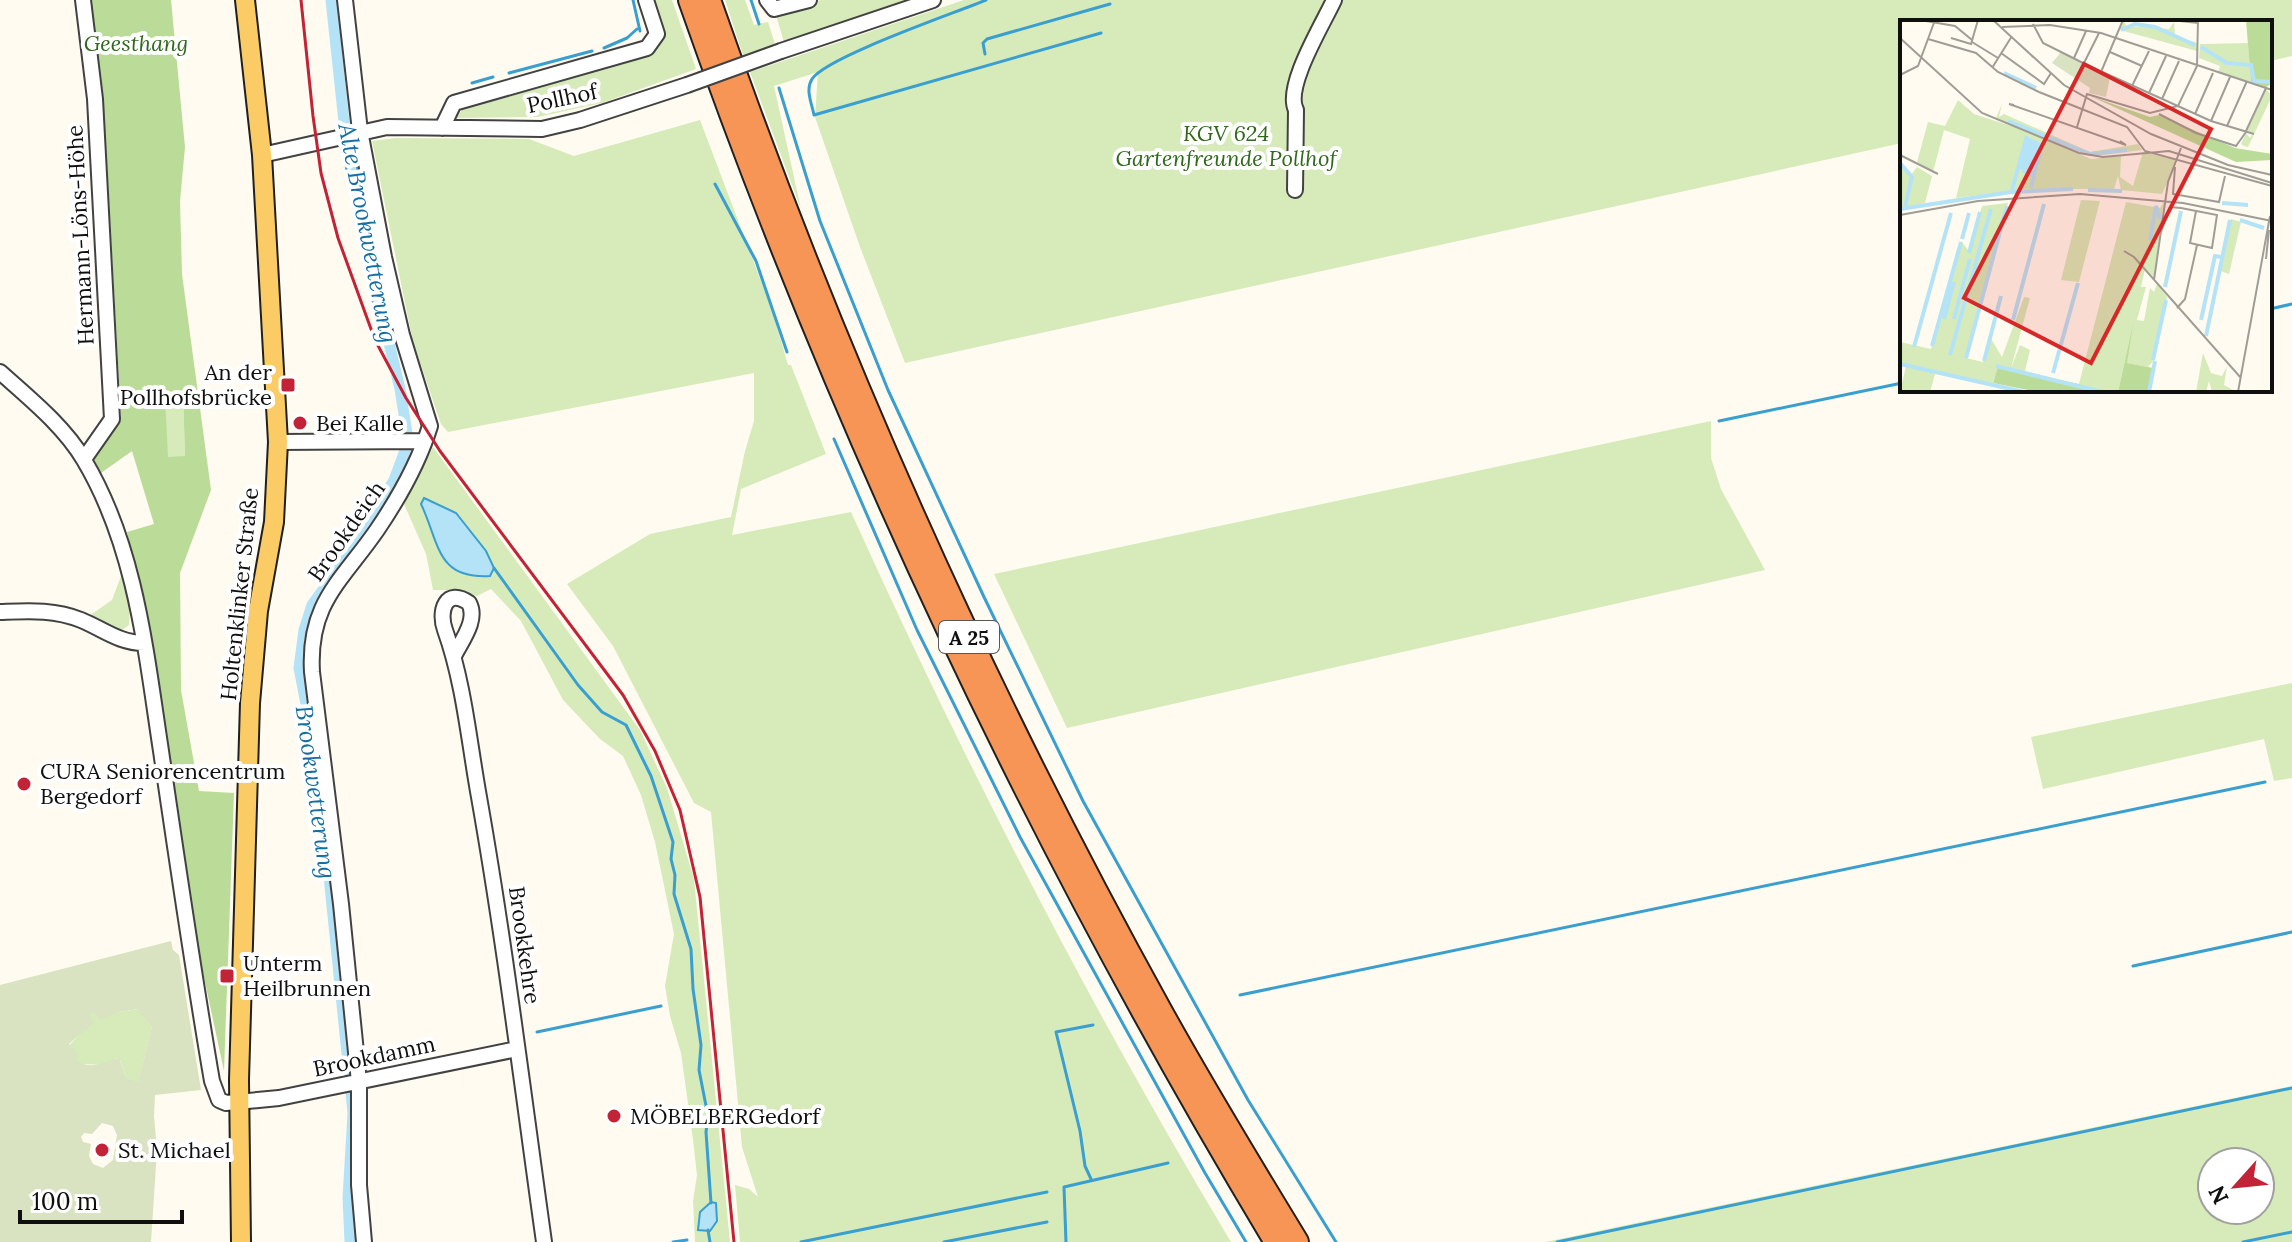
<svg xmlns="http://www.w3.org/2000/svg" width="2292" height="1242" viewBox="0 0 2292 1242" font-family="Lora,serif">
	<rect width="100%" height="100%" fill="#fffbf0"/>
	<!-- green -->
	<path fill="#d6ebb9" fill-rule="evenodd" d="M653 0H672L696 69 602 103 538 117 456 118 462 110 649 56 664 35Z
		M725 0H745L754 25 768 22 775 44 743 55Z
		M821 0H911L784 42 775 12Z
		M964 0H2292V56L2270 61V22H1902V143L905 363 860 247 815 117 818 72 774 86 801 209 750 72Z
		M700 120 772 310 788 365H791L826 454 741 489 732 535 851 512C964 762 1090 1007 1231 1242H740L735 1185 749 1189 758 1197 742 1147 711 812 694 803 613 646 567 584 650 534 731 517 745 451 754 421V373L448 432 441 424 413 342 372 141 396 138 529 139 574 156Z
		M183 395 185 457H167L165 396Z
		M1711 421V458L1721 489 1765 570 1067 728 994 574Z
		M433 447 640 730 667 788 694 879 730 1242H695L693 1201 697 1175 693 1140 681 1053 670 1016 665 986 674 934 655 842 641 795 623 756 600 739 563 700 521 621 491 589 477 596 461 590H433L426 554 404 504ZM424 498 433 503 476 577 459 573 447 565Z
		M121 576 130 607 129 625 121 631 89 616 112 600Z
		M2292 683V778L2274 781 2264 739 2043 789 2031 737Z
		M139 1009 152 1027 138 1084 126 1077 120 1060 117 1058 104 1065 80 1064 44 1072 80 1034 89 1015 96 1011 100 1019 119 1012Z
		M2292 1086V1242H1545ZM2260 1162V1210H2212V1162Z"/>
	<!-- forest -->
	<path fill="#bbdc98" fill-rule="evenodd" d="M91 0H171L185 147 180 201 182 274 211 490 180 573 181 690 199 791 234 793 224 1071 199 954 151 639 127 532 154 524 132 451 101 473 93 458 121 416 103 96ZM183 395 185 456 168 457 165 396Z"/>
	<!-- cemetery -->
	<path fill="#d9e2c1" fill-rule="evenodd" d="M171 941 173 950 179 955 201 1090 155 1095 154 1116 157 1150 151 1242H0V985ZM138 1009 152 1027 138 1083 126 1077 119 1058C103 1061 93 1071 77 1061L78 1055 69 1044 93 1023 89 1015 95 1012 100 1020 119 1012ZM102 1123 113 1126 117 1135 113 1160 103 1168 93 1164 89 1156 91 1144 83 1142 81 1137 84 1133 92 1134Z"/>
	<!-- water -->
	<path fill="#b4e3f7" stroke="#399ed0" stroke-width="2" d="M351 142C364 198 380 253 376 311L369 291 366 247 340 144Z
		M424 498 456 513 486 551 494 568 490 576C436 579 440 544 421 504Z
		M711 1202 716 1203 717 1221 710 1231 698 1230 700 1212Z"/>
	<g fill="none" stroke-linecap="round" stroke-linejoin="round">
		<!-- stream -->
		<path stroke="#399ed0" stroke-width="3" d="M633 0 640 31
			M751 0 759 24
			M986 0C955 13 826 57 812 79 805 90 812 104 814 115L1101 33
			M604 48 627 38 637 29
			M985 54 983 43 987 39 1110 4
			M509 73 592 51
			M472 83 493 77
			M779 88 820 221 888 390 984 597 1083 801 1248 1100 1336 1242
			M715 184 756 261 787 352
			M2270 309 2292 304
			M1719 421 1902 383
			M834 439 917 630 1020 837 1205 1173 1246 1242
			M494 568 578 685 602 712 626 725 651 776 673 842 671 859 675 875 674 894 691 949 693 989 701 1045 699 1070 708 1116 706 1132 711 1203
			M2133 966 2292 932
			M1240 995 2265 782
			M537 1032 661 1006
			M1091 1179 1085 1166 1080 1131 1056 1032 1093 1025
			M708 1230 710 1242
			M673 1242 687 1240
			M801 1242 1047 1192
			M944 1242 1047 1222
			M1066 1242 1064 1187 1168 1163
			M1557 1242 2292 1088
			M2243 1242 2292 1232"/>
		<!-- canal -->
		<path stroke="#b4e3f7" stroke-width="11" d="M331 0 346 141
			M350 1242 348 1198 353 1113 322 807 313 778 306 704 299 668 304 630 312 605 359 540 394 480 406 448 407 433 400 389 374 280"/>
		<!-- minor casing -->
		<g stroke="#424242" stroke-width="18">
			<path id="minor" d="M83 0 95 99 112 419 84 459
				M345 0 360 131 384 257 402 335 430 426C419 462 398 499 377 530 341 582 308 603 312 672L341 904 359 1082V1185L364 1242
				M767 0 774 9 809 0
				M781 51 933 0
				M442 128 454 103 647 48 657 34 646 0
				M262 155 387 127 542 129 580 120 687 85
				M1295 190 1296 110C1284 87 1323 24 1334 0
				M0 372C29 398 64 426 84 460 136 547 146 653 161 751 177 861 193 971 212 1081L219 1100 226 1103 279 1098 517 1049
				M278 442 423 441
				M0 612C28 611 54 609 81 620 103 629 119 643 144 643
				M454 656C462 640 478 620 469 603 446 587 438 611 445 630 464 683 469 742 479 797 505 944 523 1093 544 1242"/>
		</g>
		<!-- major casing -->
		<g stroke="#202020" stroke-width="22">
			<path id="major" d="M241 1242 239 1080 250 703 258 611 274 522 278 442 262 155 245 0"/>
		</g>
		<!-- highway casing -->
		<g stroke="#202020" stroke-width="26">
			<path id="highway" d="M690 0C842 434 1039 848 1276 1242
				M709 0C830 348 981 687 1160 1010 1203 1088 1250 1165 1297 1242"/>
		</g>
		<!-- minor -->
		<use href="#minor" stroke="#fff" stroke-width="14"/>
		<!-- major -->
		<use href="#major" stroke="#fbcc65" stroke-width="18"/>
		<!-- highway -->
		<use href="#highway" stroke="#f79557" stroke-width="22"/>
		<!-- rail -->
		<path stroke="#c22336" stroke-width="3" d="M301 0 313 116 321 173 338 238 375 340 406 398 440 451 623 695 655 751 680 810 700 897 734 1242"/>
		<!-- minor-bridge casing -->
		<g stroke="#424242" stroke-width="18" stroke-linecap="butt">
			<path id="minor-bridge" d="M687 85 781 51"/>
		</g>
		<!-- minor-bridge -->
		<use href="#minor-bridge" stroke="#fff" stroke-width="14"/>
	</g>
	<!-- markers -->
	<g fill="#c22336" stroke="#fff" stroke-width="3">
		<rect x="280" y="377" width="16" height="16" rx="4"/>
		<circle cx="300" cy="423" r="8"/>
		<circle cx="24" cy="784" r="8"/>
		<rect x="219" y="968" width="16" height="16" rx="4"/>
		<circle cx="614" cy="1116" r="8"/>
		<circle cx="102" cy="1150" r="8"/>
	</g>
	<g text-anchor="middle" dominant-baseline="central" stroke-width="8" stroke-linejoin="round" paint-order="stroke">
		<!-- shield labels -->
		<rect fill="#fff" stroke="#575757" stroke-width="2" x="939" y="621" width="60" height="32" rx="6"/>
		<g font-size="20" font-weight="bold" fill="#0f0f0f">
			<text x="969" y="637">A 25</text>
		</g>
		<!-- park labels -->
		<g font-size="22" font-style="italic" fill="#32681d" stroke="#fff">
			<text x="136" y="43">Geesthang</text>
			<text x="1226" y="133">KGV 624<tspan x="1226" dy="25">Gartenfreunde Pollhof</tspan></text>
		</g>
		<!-- street labels -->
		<g font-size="22" fill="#0f0f0f" stroke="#fff">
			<text transform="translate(562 98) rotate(-12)">Pollhof</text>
			<text transform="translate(80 235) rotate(-93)">Hermann-Löns-Höhe</text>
			<text transform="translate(346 531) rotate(-55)">Brookdeich</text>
			<text transform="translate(239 594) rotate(-84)">Holtenklinker Straße</text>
			<text transform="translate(525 945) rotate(82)">Brookkehre</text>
			<text transform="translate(374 1056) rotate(-12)">Brookdamm</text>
		</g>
		<!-- poi labels -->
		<g font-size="22" fill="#0f0f0f" stroke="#fff" text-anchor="start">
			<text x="272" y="372" text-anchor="end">An der<tspan x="272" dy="25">Pollhofsbrücke</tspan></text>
			<text x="316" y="423">Bei Kalle</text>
			<text x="40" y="771">CURA Seniorencentrum<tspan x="40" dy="25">Bergedorf</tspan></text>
			<text x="243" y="963">Unterm<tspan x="243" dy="25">Heilbrunnen</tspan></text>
			<text x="630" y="1116">MÖBELBERGedorf</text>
			<text x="118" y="1150">St. Michael</text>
		</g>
		<!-- water labels -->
		<g font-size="24" font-style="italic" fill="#156fa4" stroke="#fff">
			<text transform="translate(368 233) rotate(79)">Alte Brookwetterung</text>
			<text transform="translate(316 792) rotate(82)">Brookwetterung</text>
		</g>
	</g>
	<!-- overview -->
	<g transform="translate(1900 20)">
		<rect width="372" height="372" fill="#fffbf0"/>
		<path d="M224 0 226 6 269 9 274 2 275 16 297 23V31L220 10ZM348 23 351 62 318 53 320 46 299 38 300 24ZM366 69 372 76 348 127 344 126 341 124 346 113 350 118 353 113 347 111ZM58 80 74 94 114 107 96 98 102 84 99 97 104 94 190 132 238 124 242 130 195 136 143 119 191 139 221 136 220 157 233 166 243 132 277 140 262 174 221 170 218 156 214 169H128L56 178 70 119 44 110 33 152 17 142 28 102 45 106ZM0 143 11 155 17 147 32 156 25 183 0 188ZM181 180 200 181 179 262 161 260ZM226 182 260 188 264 182 254 257 245 249 241 267H246L237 300 244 301 250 268 254 272 257 264 267 277 253 341 248 347 226 343 234 299 218 372H208L179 364ZM108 183 66 338 83 342 90 317 102 337 124 277 130 278 111 348 120 325 130 330 125 351 165 361 99 347 92 364 0 343V322L31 329 61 221 69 231 82 186ZM331 199 341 202 329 254 321 251ZM303 333 311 353 322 356 327 346 324 365 337 372H312L309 361 306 372H296ZM6 346 35 354 30 372H0Z" fill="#d6ebb9"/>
		<path d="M346 0H372V63L365 68 351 62ZM190 76 250 97 259 95 335 128 372 134V140L336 142ZM234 299 227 343 253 348 248 372H218ZM98 347 179 364 208 372H138L93 363Z" fill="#bbdc98"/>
		<path d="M161 32 210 57 206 77 189 73 190 68 152 43Z" fill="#d9e2c1"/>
		<path fill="none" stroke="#b4e3f7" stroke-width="4" d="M221 10 235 4 255 7 295 25M301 27 327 43 351 45 354 61 372 62M104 53 136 68M108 101 190 134 227 130M0 143 12 157 5 186M120 149 129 118M123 149 132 119M122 150 134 156 131 168M126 150 134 120M128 151 137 121M131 152 140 123M134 154 143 123M112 170 127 116M188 170 222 171M322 183 348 185M0 189 111 172 173 169M340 200 364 208M62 219 69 193M250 220 256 186 260 199M69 233 80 192M265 267 281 191M44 299 54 262M54 299 70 239M113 300 144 184M301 300 315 236 321 237M306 316 330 200M32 326 61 222M14 327 51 193M50 335 91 189M66 338 107 186M253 340 266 280M84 341 101 276M0 344 124 372M96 346 202 372M153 353 178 263M249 372 255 341"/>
		<path fill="none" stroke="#9f9d96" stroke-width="2" d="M20 0 55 6 72 20M93 0 164 65 251 114 328 145 372 155M271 0 298 3M133 4 143 23 187 45 311 101 354 114M102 7 150 5 201 13 372 70M0 18 82 93 179 133 203 137 269 131 372 163M51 18 71 24 78 0M28 19 76 33 98 52 139 72 227 107 245 131 372 166M72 22 98 38M210 32 242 46M101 33 144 64 151 53M174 38 186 11M184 43 199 13M92 48 112 16M201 52 223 0M0 55 18 46 35 0M232 66 249 31M249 73 266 36M262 79 279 41M114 85 109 84 226 125 220 121M259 94 296 113 336 126 346 112M295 94 313 53M311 101 330 57M327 106 347 61M177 107 187 74 250 93 278 86 297 46 298 0M346 111 366 68M0 135 38 154M275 147 273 174 319 182 325 156M0 195 78 181 180 174 283 183 372 201M261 212 270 187 281 188 317 195 312 228 290 223 296 191M224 231 234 237 341 358M366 239 369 210M254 260 268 162 281 128M277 288 285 279 297 225M338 372 370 196"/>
		<path fill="#d62828" fill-opacity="0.15" stroke="#d62828" stroke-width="4" d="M184 44 311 109 191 343 64 278Z"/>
		<rect width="372" height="372" fill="none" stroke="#0f0f0f" stroke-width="4"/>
	</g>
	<!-- north arrow -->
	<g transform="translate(2236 1186) rotate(243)"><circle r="38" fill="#ffffff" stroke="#9f9f9f" stroke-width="2"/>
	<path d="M0-6L14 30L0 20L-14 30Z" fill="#c22336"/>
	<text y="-12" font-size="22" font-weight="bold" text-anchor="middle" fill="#0f0f0f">N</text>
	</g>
	<!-- scale -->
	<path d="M20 1210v12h162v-12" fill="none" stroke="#0f0f0f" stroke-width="4"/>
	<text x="32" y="1210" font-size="24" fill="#0f0f0f" stroke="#ffffff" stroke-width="6" paint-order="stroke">100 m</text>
</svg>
